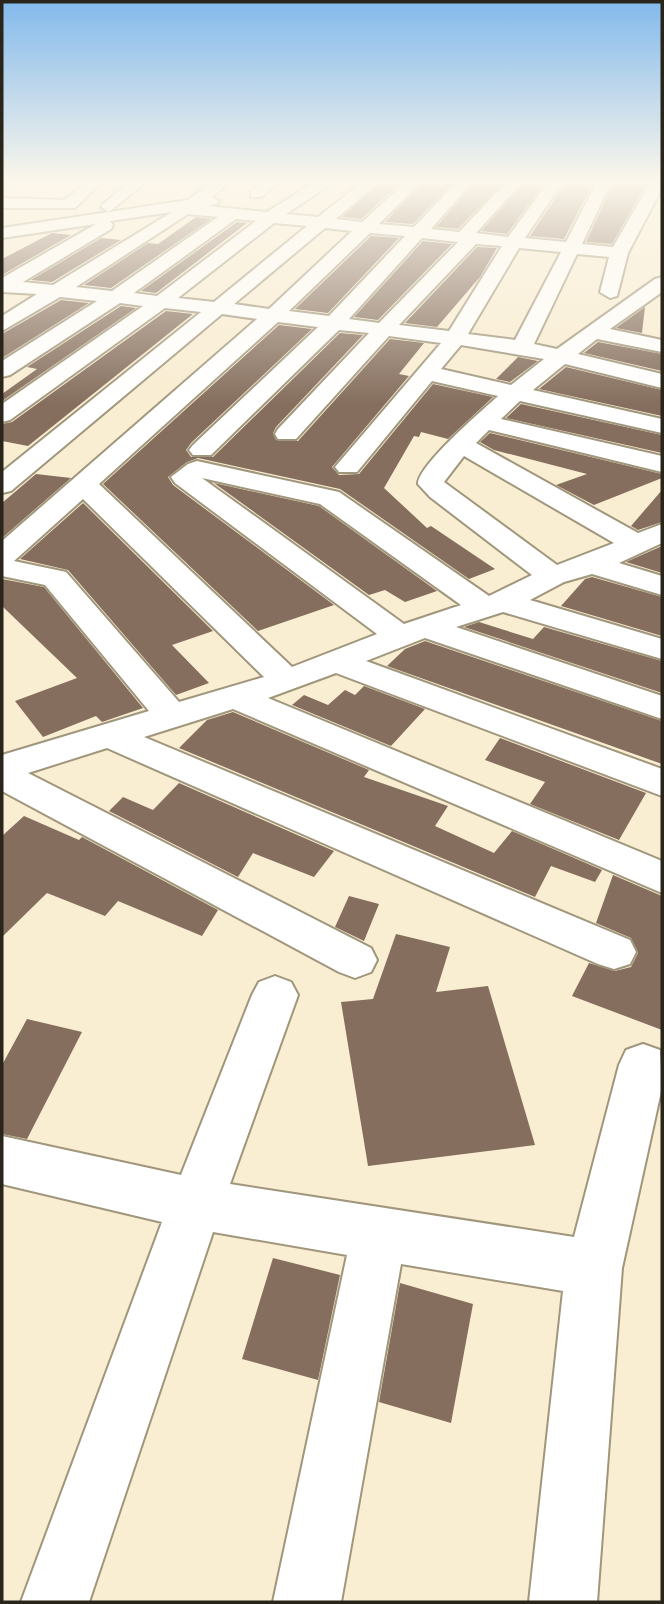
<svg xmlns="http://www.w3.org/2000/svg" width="664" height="1604" viewBox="0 0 664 1604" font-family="'IBM Plex Sans',sans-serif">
	<rect width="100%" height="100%" fill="#f9edd2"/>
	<!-- building -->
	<path fill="#856e5e" d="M383 180H404L361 219 342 217Z
		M425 180H456L413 224 385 222Z
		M477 180H506L458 229 436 227Z
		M527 180H547L507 234 481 231Z
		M567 180H595L564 239 530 236Z
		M614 182 646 185 612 244 586 242Z
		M196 217 211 219 111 288 84 285 148 243 158 244Z
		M237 222 247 223 156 293 141 291Z
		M52 233 71 235 2 275V259Z
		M371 236 399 238 328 313 295 309Z
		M101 238 121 240 52 282 31 280Z
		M423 241 452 244 378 320 354 317Z
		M477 247 497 248 480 277 437 327 405 323Z
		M61 300 89 303 2 358V334Z
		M121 306 136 308 2 401V394L37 369 27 367Z
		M645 307 642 333 616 328Z
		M166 311 193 314 28 446 2 441V424L12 422Z
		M279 325 312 329 191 443 186 450 191 457H213L340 333 363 335 276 427 273 433 276 440 298 441 390 339 424 343 399 374 409 376 332 467 339 475 359 474 433 384 493 397 448 439 421 432 419 437 414 436 384 488 427 528 431 526 495 569 469 579 340 489 198 458 187 462 168 477 173 485 334 605 258 631 103 484Z
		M598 342 662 354V371L584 353Z
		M518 357 538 361 510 382 496 379Z
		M566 367 662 390V416L539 389Z
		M521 404 662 435V453L506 418Z
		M490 433 662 474V478L594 505 556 485 587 474 494 450 480 442Z
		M36 474 71 478 2 538V503Z
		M214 483 319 506 437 591 405 602 385 590 369 595Z
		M662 490V522L638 530 631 526Z
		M83 503 213 631 172 645 209 683 176 695 68 570 20 559Z
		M662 546V573L626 562Z
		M592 577 662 597V636L561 606 585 579Z
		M2 579 44 587 143 708 102 722 96 716 43 737 15 701 77 678 2 606Z
		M479 622 533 639 544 627 662 661V693L464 627Z
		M425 641 662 721V764L387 666 405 649Z
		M364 686 425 709 391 746 292 705 304 695 328 705 345 690 355 695Z
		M233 712 369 770 364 777 448 806 435 826 494 853 512 831 602 870 595 882 551 866 535 897 179 748 207 720Z
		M500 738 646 793 619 840 530 804 545 782 485 760Z
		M179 783 334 851 314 877 253 853 238 877 109 811 123 797 153 810Z
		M24 816 79 840 82 837 218 910 202 936 118 901 105 916 47 893 2 937V836Z
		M613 875 662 896V1030L572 996 589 963 615 971 631 967 638 953 631 938 596 923Z
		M349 896 379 904 364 941 335 927Z
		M396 934 450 947 436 992 488 986 535 1145 368 1166 341 1002 373 999Z
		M27 1019 82 1032 27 1139 2 1134V1065Z
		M273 1258 340 1275 318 1380 242 1359Z
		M400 1283 473 1304 451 1423 379 1402Z"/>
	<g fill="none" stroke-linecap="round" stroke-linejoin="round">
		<!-- minor casing -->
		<g stroke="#a0967c" stroke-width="4">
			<path id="minor" d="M89 180H104L75 208H2V198L65 200Z
				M132 180H148L109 212 188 200 216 180H232L212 197 219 201 217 204 207 206 267 212 318 180H328V186L286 214 318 217 365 180H381L336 219 362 222 408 180H423L379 224 414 227 459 180H474L431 229 459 232 509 180H524L476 233 508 237 550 180H564L525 238 566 242 598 180H612L582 244 613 247 652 180H662V188L628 253 617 296 610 298 600 292 609 257 577 254 534 344 557 349 655 279 662 277V292L610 329 662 340V352L597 339 578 354 662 374V388L565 364 533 390 662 419V433L520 401 501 419 662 456V472L489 430 476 443 638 533 662 524V543L619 563 662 576V595L592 574 564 582 530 600 662 639V659L503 612 456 627 662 696V719L425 638 366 661 662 769V796L336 673 268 698 662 861V893L233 709 144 737 630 940 636 952 630 964 614 969 598 964 107 748 28 773 371 948 377 960 371 972 355 978 339 972 2 791V755L149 711 45 585 2 576V541L257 319 222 314 11 491 2 493V472L201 312 165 308 10 420 2 422V404L143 306 120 303 10 375 2 377V361L97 301 60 297 2 331V316L37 294 2 292V278L96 224 2 238V228L109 212 101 207 103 204ZM172 212 53 285 23 282 111 229 113 225 110 221ZM188 214 218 217 112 291 76 287ZM236 219 256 221 157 296 134 293ZM274 223 307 226 214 302 178 298ZM325 228 352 231 269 309 234 304ZM370 233 405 236 329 316 289 311ZM422 238 458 242 379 323 349 319ZM476 244 502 246 449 331 399 325ZM519 248 561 252 515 340 468 334ZM278 322 318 327 193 445 189 450 193 455H211L339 330 369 333 278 429 275 434 278 439H296L389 336 441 343 335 467 339 472H357L432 381 498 396C483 410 418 465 418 484L430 497 532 575 489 596 339 492 197 461 188 464 171 477 175 483 377 634 292 667 99 484ZM461 345 544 359 511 385 441 369ZM464 456 614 543 557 565 444 482ZM202 478 320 504 461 605 404 624ZM83 499 264 677 179 702 66 572 14 561Z
				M265 180H281L261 197H251V191Z
				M275 976 291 982 298 995 230 1184 574 1237 619 1065 626 1050 643 1044 660 1050 662 1087 622 1268 597 1602H529L563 1291 401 1264 341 1602H273L347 1255 213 1232 89 1602H21L162 1222 2 1184V1136L181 1175 252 995 259 982Z"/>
		</g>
		<!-- minor -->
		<use href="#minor" fill="#fff" fill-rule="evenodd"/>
	</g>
	<!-- sky -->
	<linearGradient id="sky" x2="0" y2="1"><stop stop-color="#82b9ec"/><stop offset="0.45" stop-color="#fcf7eb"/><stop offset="1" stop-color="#fcf7eb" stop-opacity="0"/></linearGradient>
	<rect width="664" height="404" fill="url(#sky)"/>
	<!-- border -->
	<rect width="664" height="1604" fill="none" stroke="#29251b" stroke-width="7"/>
</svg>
